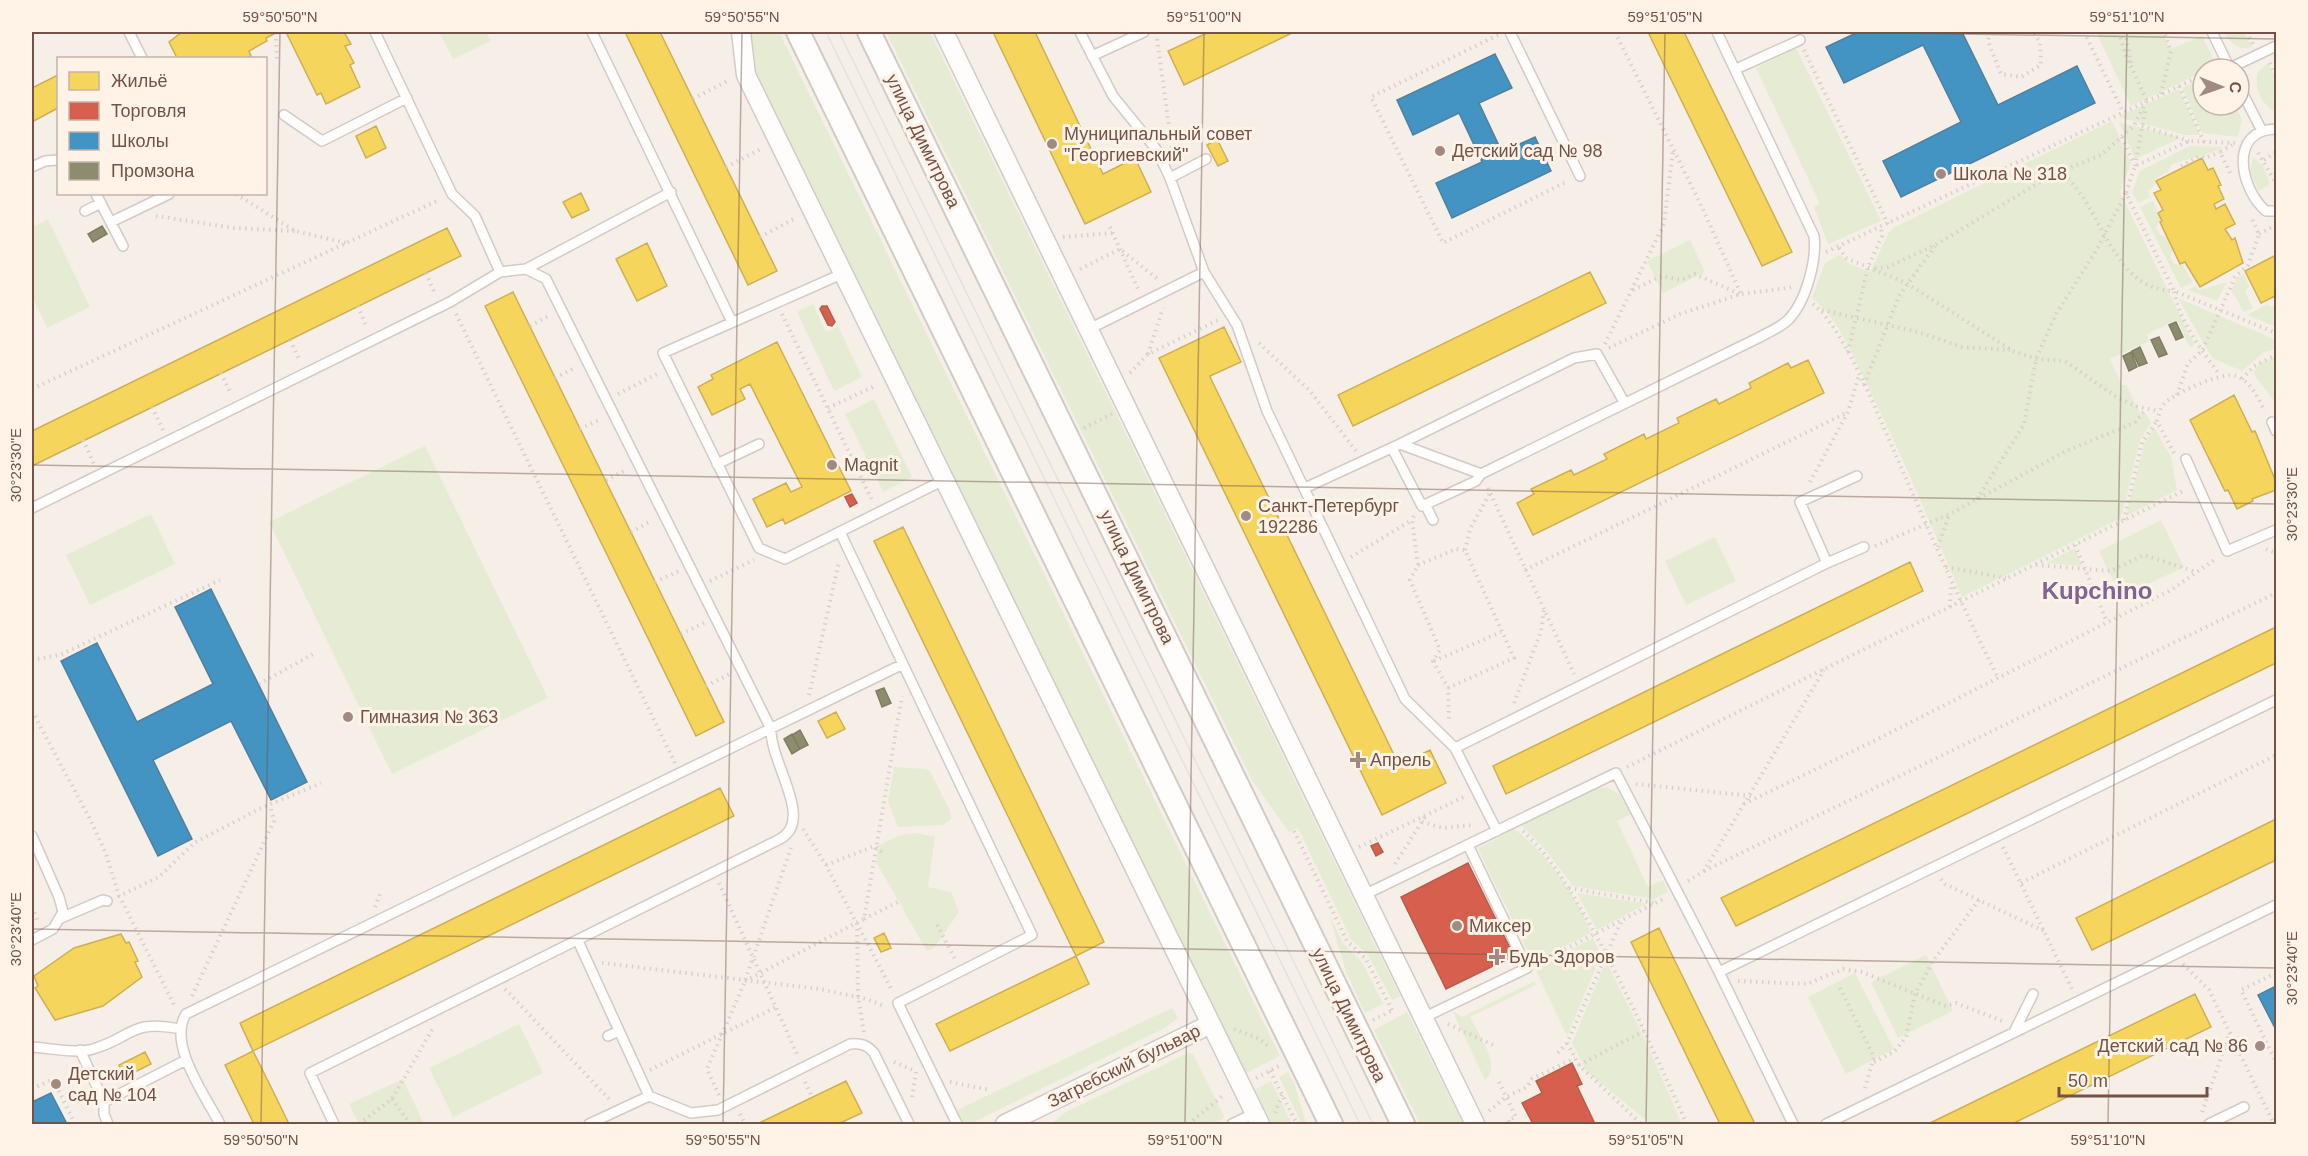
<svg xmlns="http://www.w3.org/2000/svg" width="2308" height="1156" viewBox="0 0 2308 1156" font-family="Arial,sans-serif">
	<rect width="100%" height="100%" fill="#f6efe8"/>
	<!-- green -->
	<path fill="#e5ecd3" d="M439 32H486L491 41 453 59Z
		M750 32H779L1280 1056 1246 1073 756 71Z
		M886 32H930L1400 996 1392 1000 1368 955 1351 939 1298 828 1289 832 1253 782Z
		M2096 32H2162L2170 49 2202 36 2217 66 2203 69V72L2131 106Z
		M2224 32H2244L2252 47C2238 51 2230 43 2224 32Z
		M1796 48 1881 221 1828 244 1814 207 1820 204 1756 68Z
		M2268 63 2276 79V113C2262 104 2253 89 2258 72Z
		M2203 78V105H2236L2242 121 2238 137 2202 133 2182 88Z
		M2179 89 2200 135H2185L2118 117Z
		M2112 121 2131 163 2120 192 2194 344 2192 348 2189 346 2177 320 2147 334 2149 341 2110 359 2122 385H2126L2140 413 2146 414 2151 423 2140 440 2121 518 1962 597C1931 525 1901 453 1866 383 1851 353 1839 319 1812 298L1825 263 1840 255 1848 263 1870 272 1889 232 1895 227Z
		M2119 122 2181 138 2135 159Z
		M2190 146 2223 147C2205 157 2189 157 2171 165L2168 172 2155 179 2156 184 2148 191 2150 197 2138 203 2132 192 2140 171Z
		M2253 157 2263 166 2270 184 2259 191 2250 172Z
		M2153 201 2161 219 2156 227 2160 235 2167 237 2173 250 2170 256 2174 264 2183 265 2193 282 2181 288 2140 207Z
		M48 219 90 307 47 328 32 296V227Z
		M1690 240 1705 272 1663 293 1647 261Z
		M2244 274 2249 287 2245 291 2253 308 2244 312 2231 290 2238 277Z
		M2227 282 2217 301 2188 290 2196 286 2199 290Z
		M2178 298 2276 340V349L2264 352 2242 371 2212 358Z
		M813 304 826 332 838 326 862 377 834 391 797 312Z
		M2268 304 2270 307 2275 305 2276 327 2247 315Z
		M2276 356V403L2255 376 2254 371 2259 364Z
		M874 399 912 477 883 492 845 414Z
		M2154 427 2171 457 2177 490 2126 516 2144 444Z
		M425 446 548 698 392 774 269 522Z
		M151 514 175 564 90 605 66 555Z
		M2161 520 2184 567 2121 597 2099 551Z
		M1715 537 1736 581 1686 605 1665 561Z
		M2075 548 2082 566 2046 563Z
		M894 767 926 769 930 771 950 811 951 819 943 825 898 827 888 801Z
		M1607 787 1620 795 1631 814 1617 821 1648 887 1663 880 1668 892 1654 899 1573 886 1544 848 1521 825 1596 788Z
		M1514 829C1544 850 1578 898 1591 933L1533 962 1479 851V848Z
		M916 833 935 837 928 887 951 892 959 912 934 948 927 951 876 862 879 845 900 835Z
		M1577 893 1646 904 1597 930Z
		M1329 914 1343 943 1362 962 1383 1004 1365 1013 1346 972Z
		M1593 938 1601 955 1567 1036 1535 968Z
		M1926 955 1953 1011 1898 1038 1871 982Z
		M1606 961 1647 1044 1682 1124H1651L1587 1072 1572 1043Z
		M1855 973 1894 1049 1846 1074 1808 997Z
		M1535 981 1536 985 1470 1017C1477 1033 1503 1066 1485 1080L1452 1010 1462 1017Z
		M1172 1008 1178 1018 1163 1029 970 1124 962 1122 957 1110Z
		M1407 1012 1463 1124H1420L1374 1030Z
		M519 1024 543 1073 453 1117 429 1068Z
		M1188 1053 1193 1054 1225 1118 1211 1124H1051L1066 1112Z
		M1288 1072 1295 1085 1306 1124H1302L1279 1077Z
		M403 1079 424 1124H359L349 1104Z
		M1271 1081 1292 1124H1272L1254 1090Z"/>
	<!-- homes -->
	<path fill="#f6d55c" stroke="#cfae56" stroke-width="1.5" d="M182 32H278L266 38 267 41 249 51 251 56 247 58H177L169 42Z
		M286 32H344L351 44 345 46 354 63 350 65 360 87 326 104 321 93 317 95Z
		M625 32H660L777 271 748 285Z
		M993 32H1035L1103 174 1135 158 1151 192 1085 224Z
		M1209 32H1294L1184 85 1168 51Z
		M1648 32H1684L1792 252 1762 266Z
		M58 75V108L32 122V88Z
		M376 126 386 148 366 158 356 136Z
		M1217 139 1228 161 1218 166 1207 145Z
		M2202 158 2208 170 2213 168 2221 185 2218 186 2224 199 2214 204 2216 209 2225 204 2235 224 2225 229 2232 240 2235 238 2243 263 2200 287 2185 262 2180 264 2160 222 2162 221 2158 213 2163 210 2154 193 2161 190 2156 181Z
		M581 193 589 210 572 218 563 202Z
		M447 228 461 256 32 466V431Z
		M647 243 667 286 637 301 616 259Z
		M2276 255V300L2275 296 2261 303 2245 271Z
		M1590 272 1606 303 1353 426 1338 395Z
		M513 292 724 722 696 736 485 306Z
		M1224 327 1241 362 1210 376 1211 379 1399 765 1430 750 1446 783 1382 815 1159 358Z
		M777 342 851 491 785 524 783 519 767 527 753 499 786 483 791 492 802 487 750 384 740 389 745 399 712 415 698 387 713 379 711 375Z
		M1808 360 1824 393 1533 535 1517 503 1534 494 1531 489 1571 470 1574 475 1607 459 1604 454 1644 434 1646 439 1679 423 1677 418 1716 399 1719 404 1751 388 1749 383 1788 363 1791 368Z
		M2234 395 2252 432 2255 431 2276 482V490L2252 499 2253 501 2237 509 2228 490 2225 491 2190 420Z
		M903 527 1104 942 1076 956 874 541Z
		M1910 562 1923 591 1506 794 1493 766Z
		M2276 627V663L1736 926 1721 898Z
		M836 712 845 729 827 738 818 721Z
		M720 788 734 816 253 1051 240 1023Z
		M2276 819V860L2092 950 2076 918Z
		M1659 928 1675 961 1755 1124H1720L1631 942Z
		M884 933 891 948 881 952 874 938Z
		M121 934 126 943 129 942 138 961 135 962 142 977 103 1006 55 1020 35 988 38 986 34 976 74 948Z
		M1076 956 1089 984 950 1051 936 1024Z
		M2195 994 2211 1027 2012 1124H1928Z
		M253 1051 270 1085 289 1124H254L225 1065Z
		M145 1052 151 1064 125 1077 119 1065Z
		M846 1081 862 1113 838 1124H757Z"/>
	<!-- shops -->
	<path fill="#d6604d" stroke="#b85c4c" stroke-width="1.5" d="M822 306H827L835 322 832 326 828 325 820 309Z
		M852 494 857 503 850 507 845 497Z
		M1378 843 1383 852 1376 856 1371 846Z
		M1468 863 1514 956 1446 989 1401 897Z
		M1572 1063 1582 1084 1577 1086 1595 1124H1533L1522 1103 1542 1093 1536 1081Z"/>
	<!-- schools -->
	<path fill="#4393c3" stroke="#51809e" stroke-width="1.5" d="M1858 32H1962L1998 105 2077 66 2095 103 1901 197 1883 161 1961 122 1923 45 1844 83 1826 47Z
		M1495 54 1512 88 1479 103 1502 152 1535 137 1551 171 1452 218 1436 183 1482 162 1459 113 1413 135 1397 100Z
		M211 589 307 782 271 800 231 721 153 760 192 839 158 856 61 661 97 643 137 722 213 684 175 607Z
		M2276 986V1030L2258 995Z
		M51 1093 67 1124H32V1102Z"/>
	<!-- industry -->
	<path fill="#8c8c6e" stroke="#847b63" stroke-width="1.5" d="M102 226 107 234 93 242 88 234Z
		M2176 322 2183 337 2176 340 2169 325Z
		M2159 337 2167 354 2159 357 2151 340Z
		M2140 347 2147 363 2139 366 2132 351Z
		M2131 352 2137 367 2129 371 2123 356Z
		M884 688 891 703 882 707 876 691Z
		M800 730 808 745 800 749 792 735Z
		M792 734 800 749 792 754 784 739Z"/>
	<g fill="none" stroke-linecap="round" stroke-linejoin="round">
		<!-- service casing -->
		<g stroke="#d4cac5" stroke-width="12">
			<path id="service" d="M129 32 142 58
				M375 32 452 194 475 216 500 272
				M592 32 732 322
				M1080 32 1113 96 1156 149 1170 178 1204 272 1237 325 1267 411 1405 699 1455 748 1497 831
				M1510 32 1580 176
				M2212 32 2230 69
				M1092 56 1144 32
				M2230 68 2276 46
				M1736 69 1800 40
				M2239 86 2262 131
				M284 115 322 141 407 98
				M2276 129C2228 130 2240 189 2266 211H2276
				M32 167 45 161 58 160
				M1170 178 1206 159
				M96 194 123 246
				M85 211 101 203
				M111 222 169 194
				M844 273 663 353 759 548 785 559 946 479
				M1089 329 1204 272
				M2272 422 2276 431
				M1400 444 1574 358 1597 354 1624 402
				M1392 448 1422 506 1476 481 1481 474
				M2186 459 2227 551 2276 530
				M717 464 759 444
				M1305 488 1400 444 1481 474 1760 337C1769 332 1781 327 1788 320 1806 302 1817 260 1814 236L1717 32
				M1425 504 1433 520
				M32 508 450 302 500 272 526 269 671 192
				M840 532 1032 935 898 1003 957 1124
				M1827 563 1864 547
				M1455 748 1827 563 1800 502 1857 476
				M32 836 59 897 63 912 53 929 32 940
				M1364 895 1616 773 1719 972 2276 700
				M61 918 103 900 107 901
				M578 941 649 1096 691 1113 718 1110 850 1044C862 1043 867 1045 874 1053L909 1124
				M1719 972 1793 1124
				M1423 1018 1527 968 1468 845
				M2014 1032 2033 994
				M608 1036 619 1031
				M32 1047C49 1048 76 1054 93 1049 134 1037 129 1019 181 1029
				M80 1050 104 1102 186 1060
				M104 1102V1114L108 1124
				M220 1124C206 1097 167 1044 186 1014L901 665
				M334 1124 310 1073 780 839C815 820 770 763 771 729L546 279 526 269
				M589 1124 649 1096
				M1232 1124 1255 1113
				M1826 1124 2276 905
				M2209 1124 2244 1107"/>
		</g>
		<!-- minor casing -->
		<g stroke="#d4cac5" stroke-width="21">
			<path id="minor" d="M741 32 746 75 1260 1124
				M944 32 1475 1124
				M1005 1124 1211 1024"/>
		</g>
		<!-- tertiary casing -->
		<g stroke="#d4cac5" stroke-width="26">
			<path id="tertiary" d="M798 32 1331 1124
				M869 32 1403 1124"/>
		</g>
		<!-- path -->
		<path stroke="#d9cfcc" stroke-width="4" stroke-dasharray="1.5 4.5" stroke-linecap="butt" d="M1615 32 1700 203 1741 294
			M1990 32 1988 41 2001 74 2021 77 2041 65 2040 43 2034 32
			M2084 32 2123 112
			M2119 32 2126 56 2147 101
			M2125 32 2131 63
			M2246 32 2253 44
			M276 33 277 62
			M1498 35 1371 97 1443 243 1568 181
			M1157 39 1172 148
			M1804 50 1888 224
			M2270 63 2276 76
			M2179 86 2204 142
			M2161 94 2171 51 2164 32
			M693 99 729 80
			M2142 126 2189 141
			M2122 137 2134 164
			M2235 143 2189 141 2135 166 2126 193 2174 291 2276 333
			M2258 153 2276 183
			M2264 160 2276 152
			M2135 166 2145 111
			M2181 166 2200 156 2205 158 2220 152
			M726 167 763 148
			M2059 171C2103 202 2109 290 2174 291 2179 321 2202 351 2220 375
			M2230 173 2220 152 2232 145
			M236 194 295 231 346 243
			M156 216 234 228 295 231
			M1110 227 1138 289
			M2259 234 2274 226
			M760 237 796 218
			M1063 237 1113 233
			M1839 248 1846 258 1906 283 2013 351 2036 359 2065 361 2118 398 2138 407 2159 411
			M1826 252 2203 75
			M1875 268 1888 267 1935 245 2052 175 2101 155 2134 126 2146 102
			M1080 269 1120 249 1159 280
			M426 273 435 294
			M1633 290 1662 276 1681 280 1695 274 1740 294
			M1813 304C1846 330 1882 425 1901 467 1932 538 1963 608 1998 678
			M358 306 367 328
			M1822 310 1918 332 1962 347 2010 350
			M456 314 675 763
			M782 314 873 502
			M530 326 550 315
			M290 340 300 361
			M1259 343 1310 391 1356 451
			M1605 344 1664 224 1673 150
			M1609 348 1680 314 1741 294 1794 287
			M1848 352 1868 267 1882 236 1881 227
			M1148 354 1163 308
			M221 373 231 394
			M1130 373 1148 354 1218 320
			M555 378 576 367
			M2242 379 2254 366 2276 355
			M1864 385 1899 296 1935 246
			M32 389 439 200
			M618 394 659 373
			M2177 395 2188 363 2202 351 2235 277 2248 265 2259 234 2251 217
			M152 407 163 430
			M828 408 877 385
			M1084 428 1112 414
			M580 429 601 419
			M83 440 94 464
			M2174 453 2157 421C2159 415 2160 408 2164 404 2174 393 2223 371 2236 376 2251 381 2258 399 2265 411
			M606 480 626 470
			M1810 482 1848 412 1859 375
			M1488 488 1574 674
			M1977 499 2024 424 2036 359 2056 314 2096 251 2126 193
			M1414 516 1412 520 1418 565 1410 580 1440 650 1433 661 1448 688 1449 722
			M2124 520 2142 442 2157 421
			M631 532 651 521
			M2075 545 2107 622
			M1875 546 1950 514 2066 451 2127 426 2135 422 2146 409
			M1938 547 1949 515
			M2266 549 2276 553
			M1465 550 1470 529 1490 493
			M1351 557 1412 520
			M1418 565 1456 549 1465 550 1514 658 1448 688
			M2036 565 2111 571 2144 555 2196 572
			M1946 567 2006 578
			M1525 570 1848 412
			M710 581 754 560
			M655 582 679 571
			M1950 607 1951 585
			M681 634 704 623
			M32 660 60 655 220 580
			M1434 661 1501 632
			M259 684 315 653
			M706 686 730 674
			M809 695 839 562
			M1514 703 1541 631 1544 610
			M32 711 91 821 106 854 119 896 159 877 194 843 259 809 321 783
			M1627 767 2185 490
			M1636 784 1751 796
			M1744 804 1872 742 2171 590 2217 558
			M1422 822 1443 828 1473 825
			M803 829 826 865 893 992
			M1294 831 1347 941 1366 959 1392 1010
			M1523 831C1552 858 1570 890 1589 923 1626 988 1656 1057 1687 1124
			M1359 847 1466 796
			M2003 847 2072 989
			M1395 864 1426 815
			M826 865 875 846 882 853
			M1704 871 2276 593
			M1941 879 1945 884 2044 931
			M1688 881 1704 871 1824 670
			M719 883 798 1056
			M2021 883 2276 755
			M1569 888 1654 903
			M122 901 175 1007
			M32 907 38 922
			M375 907 380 894
			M864 919 898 902
			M857 923 858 997 864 1032
			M937 925 955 959
			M602 963 820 989 866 999 884 1006
			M1538 963 1665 898
			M2183 964 2209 990 2274 1124
			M2276 973 2241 990 2276 1062
			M745 981 864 919 902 696
			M1738 981 1807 984 1843 969 1862 972 1946 1006 1956 1003 2005 1022
			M1840 988 1874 1057 1865 1088
			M505 989 609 1099
			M192 996 274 821 270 805
			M1373 1020 1393 1010
			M1448 1024 1495 1046
			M1234 1029 1260 1039 1269 1047
			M1567 1043 1579 1065 1641 1124
			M1558 1053 1567 1043 1621 922
			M894 1062 915 1071
			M1874 1062 1895 1051 1906 1037 1915 994 1933 961 1979 900
			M1579 1065 1644 1031
			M650 1070 776 1007
			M1270 1071 1297 1124
			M1256 1078 1281 1065
			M805 1082 812 1097
			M950 1082 990 1090
			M1499 1082 1516 1117 1508 1120 1510 1124
			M32 1089 53 1079 75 1124
			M719 1095 707 1069 745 981 791 848
			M912 1097 916 1072
			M392 1099 410 1124
			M1489 1111 1506 1097 1527 1087 1532 1079 1575 1058
			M2202 1112 2229 1035
			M1275 1113 1282 1095
			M740 1114 745 1124
			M359 1124 392 1099 433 1028
			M1188 1124 1225 1094"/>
		<!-- service -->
		<use href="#service" stroke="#fefdfc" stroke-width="9"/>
		<!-- minor -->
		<use href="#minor" stroke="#fefdfc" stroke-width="18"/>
		<!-- tertiary -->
		<use href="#tertiary" stroke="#fefdfc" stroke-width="22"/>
		<!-- tram -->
		<path stroke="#e3e1e4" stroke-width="1.5" d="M826 32 1360 1124
			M839 32 1373 1124"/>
	</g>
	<!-- ticks -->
	<path fill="none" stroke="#735349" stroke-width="1.5" stroke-opacity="0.45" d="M1837 32 2276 39M32 465 2276 504M32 929 2276 968M261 1124 280 32M723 1124 742 32M1185 1124 1204 32M1646 1124 1665 32M2108 1124 2127 32"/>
	<!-- markers -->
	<g fill="#a18a81" stroke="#fff3e8" stroke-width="2">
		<circle cx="1052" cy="144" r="6"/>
		<circle cx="1440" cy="151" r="6"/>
		<circle cx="1941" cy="174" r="6"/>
		<circle cx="832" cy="465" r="6"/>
		<circle cx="1246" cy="516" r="6"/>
		<circle cx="348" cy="717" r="6"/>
		<path d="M1355 751h6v6h6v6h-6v6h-6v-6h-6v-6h6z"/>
		<circle cx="1457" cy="926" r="6"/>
		<path d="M1494 948h6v6h6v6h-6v6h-6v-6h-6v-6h6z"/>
		<circle cx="2260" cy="1046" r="6"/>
		<circle cx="56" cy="1084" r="6"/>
	</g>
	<g text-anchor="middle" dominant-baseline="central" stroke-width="6" stroke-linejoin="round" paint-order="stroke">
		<!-- poi labels -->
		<g font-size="18" fill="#735349" stroke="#fff3e8" text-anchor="start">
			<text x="1064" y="134">Муниципальный совет<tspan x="1064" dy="21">"Георгиевский"</tspan></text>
			<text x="1452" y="151">Детский сад № 98</text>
			<text x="1953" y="174">Школа № 318</text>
			<text x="844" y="465">Magnit</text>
			<text x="1258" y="506">Санкт-Петербург<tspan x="1258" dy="21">192286</tspan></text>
			<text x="360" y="717">Гимназия № 363</text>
			<text x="1370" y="760">Апрель</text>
			<text x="1469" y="926">Миксер</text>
			<text x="1509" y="957">Будь Здоров</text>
			<text x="2248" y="1046" text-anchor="end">Детский сад № 86</text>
			<text x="68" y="1074">Детский<tspan x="68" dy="21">сад № 104</tspan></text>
		</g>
		<!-- street labels -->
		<g font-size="18" fill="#735349" stroke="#fff3e8">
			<text transform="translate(923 141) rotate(64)">улица Димитрова</text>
			<text transform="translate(1137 577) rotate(64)">улица Димитрова</text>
			<text transform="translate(1349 1015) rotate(64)">улица Димитрова</text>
			<text transform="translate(1124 1066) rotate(-26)">Загребский бульвар</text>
		</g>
		<!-- district labels -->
		<g font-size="24" font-weight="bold" fill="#7f6596" stroke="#fff3e8">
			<text x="2097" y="590">Kupchino</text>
		</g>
	</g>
	<!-- border -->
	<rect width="2308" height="1156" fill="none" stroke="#fff3e8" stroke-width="66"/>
	<!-- legend -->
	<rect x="57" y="57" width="210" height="138" fill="#fff3e8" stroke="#c7b3a8" stroke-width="1.5"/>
	<rect x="69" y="72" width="30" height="18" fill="#f6d55c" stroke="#c7b3a8" stroke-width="1.5"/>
	<text x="111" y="87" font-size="18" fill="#735349">Жильё</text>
	<rect x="69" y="102" width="30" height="18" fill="#d6604d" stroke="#c7b3a8" stroke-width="1.5"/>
	<text x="111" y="117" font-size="18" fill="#735349">Торговля</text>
	<rect x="69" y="132" width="30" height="18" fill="#4393c3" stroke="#c7b3a8" stroke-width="1.5"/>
	<text x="111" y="147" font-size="18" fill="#735349">Школы</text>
	<rect x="69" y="162" width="30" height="18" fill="#8c8c6e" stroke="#c7b3a8" stroke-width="1.5"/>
	<text x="111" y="177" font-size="18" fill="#735349">Промзона</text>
	<!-- north arrow -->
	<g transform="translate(2221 87) rotate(91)"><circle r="28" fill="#fff3e8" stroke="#c7b3a8" stroke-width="1.5"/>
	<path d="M0-4.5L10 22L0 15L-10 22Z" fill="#a18a81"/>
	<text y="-9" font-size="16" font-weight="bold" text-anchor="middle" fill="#735349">С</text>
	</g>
	<!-- scale -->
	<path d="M2059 1087v9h148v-9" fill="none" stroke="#735349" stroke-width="3"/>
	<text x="2068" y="1087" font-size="18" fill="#735349" stroke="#fff3e8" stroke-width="4.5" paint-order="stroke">50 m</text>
	<rect x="33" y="33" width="2242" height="1090" fill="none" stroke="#735349" stroke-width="2"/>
	<g font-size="15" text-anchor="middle" fill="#735349">
		<text x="280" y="22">59°50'50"N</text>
		<text x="742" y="22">59°50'55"N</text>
		<text x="1204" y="22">59°51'00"N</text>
		<text x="1665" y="22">59°51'05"N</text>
		<text x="2127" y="22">59°51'10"N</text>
		<text transform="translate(16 465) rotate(-90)" y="5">30°23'30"E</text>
		<text transform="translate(2292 504) rotate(-90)" y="5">30°23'30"E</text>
		<text transform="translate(16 929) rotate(-90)" y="5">30°23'40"E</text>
		<text transform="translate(2292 968) rotate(-90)" y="5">30°23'40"E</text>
		<text x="261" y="1145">59°50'50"N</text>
		<text x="723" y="1145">59°50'55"N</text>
		<text x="1185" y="1145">59°51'00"N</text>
		<text x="1646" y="1145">59°51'05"N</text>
		<text x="2108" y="1145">59°51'10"N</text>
	</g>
</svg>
